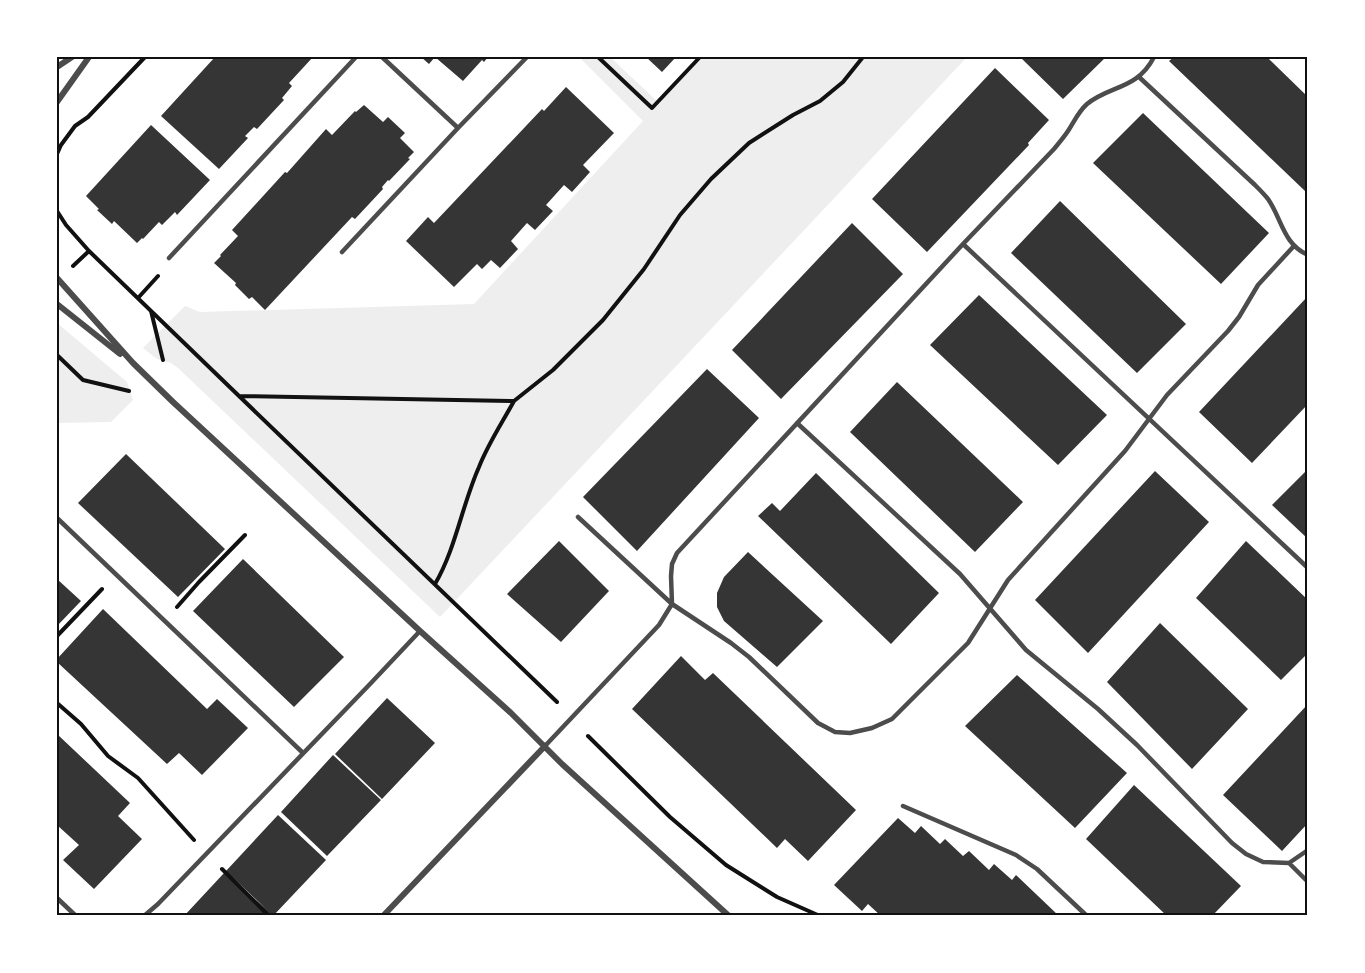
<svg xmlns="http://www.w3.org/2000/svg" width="1365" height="973" viewBox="0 0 1365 973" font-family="Overpass,sans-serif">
	<rect width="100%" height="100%" fill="#fff"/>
	<!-- green -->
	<path fill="#eee" d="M579 57H610L659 103 703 57H967L440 617 178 368 171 363 157 359 143 348 185 306 200 312 474 304 643 121Z
		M57 323 127 382 133 400 111 422 57 423Z"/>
	<!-- building -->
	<path fill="#353535" d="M215 57H313L289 83 292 86 282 98 284 100 257 129 254 127 245 136 248 138 219 169 161 116Z
		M421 57H488L484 62 482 60 463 81 435 57 429 64Z
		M646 57H676L662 72Z
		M1020 57H1106L1063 99Z
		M1174 57H1267L1308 97V188L1305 191 1169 61Z
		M995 68 1049 120 1028 143 1029 145 927 252 872 199Z
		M566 87 614 133 583 165 590 172 572 192 564 185 546 205 553 211 535 230 527 223 511 241 518 249 500 268 491 260 482 269 477 264 454 287 406 241 428 217 434 223 542 109 544 111Z
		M364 105 383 122 388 117 405 133 400 138 414 152 408 158 410 159 389 181 388 180 382 187 383 189 355 219 352 217 265 310 252 297 249 299 235 285 236 283 214 263 221 256 220 255 238 236 232 230 285 172 287 173 326 129 332 135 355 111 356 112Z
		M1143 113 1269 233 1221 284 1093 163Z
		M151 125 210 180 177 215 175 212 162 225 159 222 143 239 142 238 137 243 114 221 112 224 97 210 99 209 86 196Z
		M1060 201 1186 324 1137 373 1011 253Z
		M852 223 903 274 781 399 732 350Z
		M979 295 1107 415 1058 465 930 345Z
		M1308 296V404L1252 463 1199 412Z
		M707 369 759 418 637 551 583 497Z
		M897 382 1023 502 975 552 850 432Z
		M126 454 225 549 178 597 78 503Z
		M1308 469V539L1272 505Z
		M1155 471 1209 522 1088 653 1035 600Z
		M816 473 939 593 891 644 758 516 772 503 780 511Z
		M559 541 609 591 561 642 507 594Z
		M1246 541 1308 600V653L1281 680 1196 598Z
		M748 552 823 621 777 667 724 621 717 607V593L724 577Z
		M243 559 344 657 294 707 193 611Z
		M57 579 81 601 57 626Z
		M103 609 207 709 217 699 248 728 202 775 179 753 167 764 57 662V659Z
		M1160 623 1248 709 1192 769 1107 682Z
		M681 656 705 680 713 673 856 810 808 861 785 839 777 848 632 709Z
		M1017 675 1127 773 1075 828 965 726Z
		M387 698 435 743 382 799 335 754Z
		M1308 704V823L1282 851 1223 795Z
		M57 734 130 803 118 816 142 839 94 889 63 860 79 845 57 825Z
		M333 755 381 800 327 856 281 812Z
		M1134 785 1241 886 1212 916H1167L1086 839Z
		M278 815 326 860 273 916H184L225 872 266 909 226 871Z
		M898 818 915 833 921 826 940 844 945 839 963 856 969 851 989 870 994 864 1012 880 1016 875 1059 916H896L894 914 893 916H881L868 904 862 911 834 885Z"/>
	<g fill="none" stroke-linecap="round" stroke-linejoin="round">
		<!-- path -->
		<path stroke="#111" stroke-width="4" d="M598 57 652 108 700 57
			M57 154 61 145 75 126 88 117 145 57
			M57 211 66 225 89 251 239 396 514 401 553 370 603 320 644 269 680 215 711 179 749 143 793 115 820 101 843 82 863 57
			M73 266 89 251
			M138 298 158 276
			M151 311 163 360
			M57 355 83 380 129 391
			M239 396 557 702
			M435 584C456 548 462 505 479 467 488 444 502 423 514 401
			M177 607 199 582 245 535
			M57 636 102 589
			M57 703 81 724 108 756 138 778 194 840
			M588 736 670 817 726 865 777 897 820 916
			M222 869 269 916"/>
		<!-- service -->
		<path stroke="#4c4c4c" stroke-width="4.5" d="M1139 77 1255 185C1259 189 1264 194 1268 199 1282 219 1283 244 1308 255
			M458 128 527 57
			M963 244 1308 568
			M342 252 458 128 382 57
			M169 258 356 57
			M797 423 960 574 1026 650 1098 709 1137 745 1232 843 1246 854 1263 862 1289 863 1308 850
			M578 517 672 604 731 643 749 657 818 723 835 732 850 733 872 728 892 719 968 643 1008 580 1125 451 1167 395 1228 331 1239 317 1258 285 1293 247
			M57 518 303 753
			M545 746 659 625 672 604 671 576 672 564 677 553 963 244 1054 149C1059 143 1064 137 1068 131 1074 122 1078 112 1087 104 1110 85 1137 90 1154 57
			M903 806 1016 855 1037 869 1087 916
			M1289 863 1308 882
			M57 898 76 916
			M144 916 158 904 371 683 420 631"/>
		<!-- minor -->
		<path stroke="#4c4c4c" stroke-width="6" d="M57 67 72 57
			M57 102 89 57
			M57 278 133 363 173 402 420 631 511 713 562 764 729 916
			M57 304 120 354
			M383 916 545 746"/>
	</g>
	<!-- border -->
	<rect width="1365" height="973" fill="none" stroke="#ffffff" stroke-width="117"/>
	<rect x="58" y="58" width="1248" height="856" fill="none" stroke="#111" stroke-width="2"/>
</svg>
